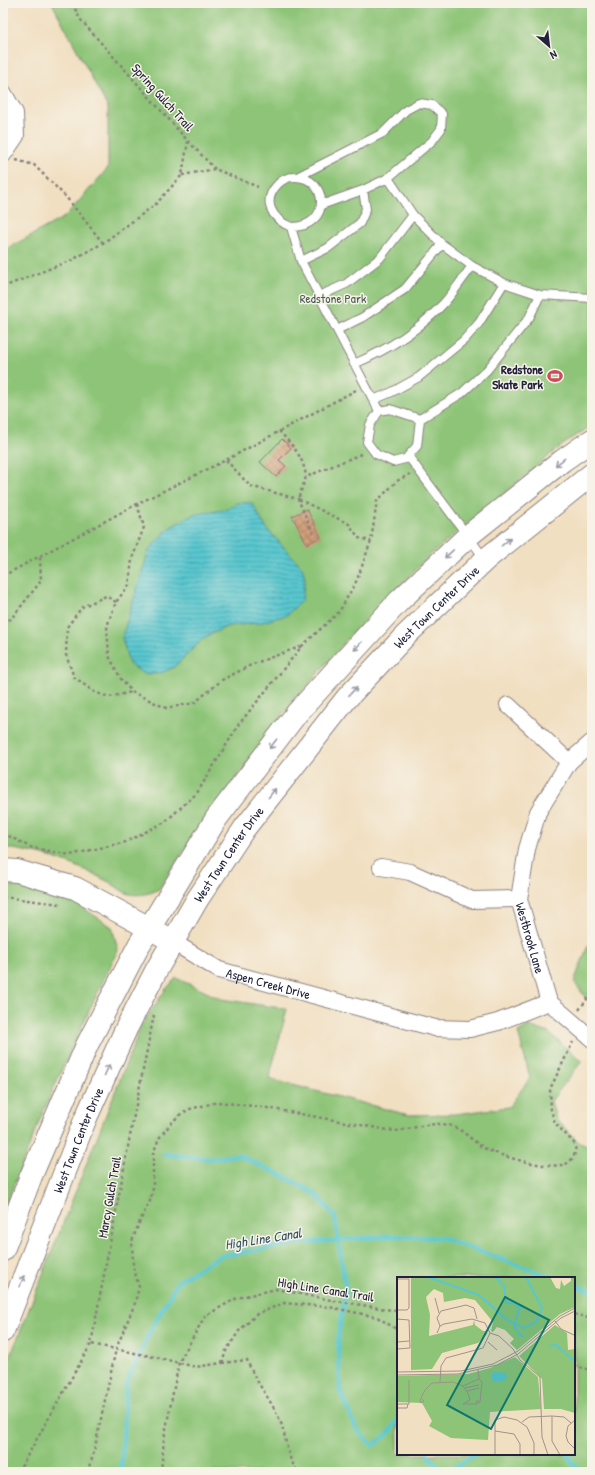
<svg xmlns="http://www.w3.org/2000/svg" width="595" height="1475" viewBox="0 0 595 1475" font-family="'Patrick Hand',sans-serif">
	<defs>
		<pattern id="water-rules" width="6" height="5" patternUnits="userSpaceOnUse"><rect width="6" height="5" fill="#5ac7cf"/><path d="M0 2.5h6" fill="none" stroke="#4aa1a9"/></pattern>
		<pattern id="building-cross-hatch" width="8" height="8" patternUnits="userSpaceOnUse"><rect width="8" height="8" fill="#d19f78"/><path d="M0 0l8 8M0 8l8-8" fill="none" stroke="#a98164"/></pattern>
	</defs>
	<rect width="100%" height="100%" fill="#f7f3e8"/>
	<filter id="ink" filterUnits="userSpaceOnUse"><feTurbulence type="fractalNoise" baseFrequency=".025" numOctaves="2"/><feDisplacementMap in="SourceGraphic" scale="8" xChannelSelector="R" yChannelSelector="G"/><feConvolveMatrix kernelMatrix="1 2 1 2 8 2 1 2 1" color-interpolation-filters="sRGB"/></filter>
	<filter id="wash" filterUnits="userSpaceOnUse"><feTurbulence type="fractalNoise" baseFrequency=".012" numOctaves="4" result="noise"/><feDisplacementMap in="SourceGraphic" scale="16" xChannelSelector="R" yChannelSelector="G"/><feGaussianBlur stdDeviation="0.9" result="paint"/><feColorMatrix in="noise" values="0 0 0 0 0 0 0 0 0 0 0 0 0 0 0 0 0 1.4 0 .05"/><feComposite in="paint" operator="in"/></filter>
	<g filter="url(#wash)">
		<rect width="100%" height="100%" fill="#f1dfc1"/>
		<!-- green -->
		<path fill="#8dc477" stroke="#587359" fill-rule="evenodd" d="M52 3H592V425L557 449 428 557 350 636 283 714 188 844 159 889C151 894 138 896 129 894 121 892 113 883 105 880 74 863 38 851 3 848V251L66 216 108 168V108Z
			M3 882 29 886 71 900 112 927 118 950 77 1036 43 1112 3 1212Z
			M592 941V1006L574 982 587 948Z
			M176 978 221 999 287 1009 269 1079 409 1115 455 1114 509 1107 530 1078 518 1032 529 1026 549 1033 582 1061 551 1101 556 1119 580 1143 592 1148V1472H3V1375L141 1026 166 989ZM398 1278H574V1454H398Z"/>
		<!-- water -->
		<path fill="url(#water-rules)" stroke="#3e7485" d="M238 503H252L266 528 302 567 305 578 302 600 287 615 259 623 228 626 205 637 173 668 158 674H144L129 664 122 637 149 550 169 528 192 515 228 509Z"/>
		<g fill="none" stroke-linecap="round" stroke-linejoin="round">
			<!-- stream -->
			<path stroke="#5ac7cf" stroke-width="4.5" d="M164 1154 210 1159 238 1155 283 1176 316 1194 335 1217 346 1291 338 1337 340 1391 357 1430 373 1446 389 1433 398 1420
				M574 1285 592 1291
				M428 1454V1457L445 1472
				M568 1454 573 1464 583 1472
				M121 1472 126 1385 148 1335 178 1281 220 1256 300 1243 390 1236 442 1238 554 1278
				M447 1472 476 1454"/>
		</g>
		<g id="blocks">
			<!-- building -->
			<path fill="url(#building-cross-hatch)" d="M282 439 291 448 279 460 286 466 276 477 260 462Z
				M307 509 321 537 307 544 292 516Z"/>
		</g>
	</g>
	<g filter="url(#ink)">
		<use href="#blocks" fill-opacity="0" stroke="#8a807e" stroke-width="1"/>
		<g fill="none" stroke-linecap="round" stroke-linejoin="round">
			<!-- lane casing -->
			<g stroke="#8a807e" stroke-width="10">
				<path id="lane" d="M299 176 383 133 406 110 419 103 432 105 442 114 441 129 432 141 388 178 413 215 442 244 472 266 504 283 540 295 592 298
					M321 205 363 190 388 178
					M291 227C332 228 329 176 294 177 287 177 282 180 278 184 261 201 272 219 291 227L301 261 379 411 370 425 367 442 376 454 393 462 409 458
					M301 261 328 248 360 223 366 209 363 190
					M319 296 346 284 380 258 413 215
					M337 330 363 317 405 289 442 244
					M354 364C387 350 419 330 444 303 454 292 463 278 472 266
					M373 400 392 392 419 377 464 340 479 323 504 283
					M379 411 390 409 420 419
					M485 559 408 456 417 446 420 419 462 393 487 370 529 318 540 295"/>
			</g>
			<!-- street casing -->
			<g stroke="#8a807e" stroke-width="18">
				<g id="street">
					<path d="M3 92 15 113 16 136 3 155"/>
					<path d="M508 705 569 762"/>
					<path id="s1" d="M592 742 569 762 538 812 527 849 519 899 549 1002 592 1039"/>
					<path d="M381 867 410 872 472 900 519 899"/>
					<path id="s2" d="M173 942 219 970 435 1028 470 1029 498 1022 549 1002"/>
				</g>
			</g>
			<!-- secondary casing -->
			<g stroke="#8a807e" stroke-width="24">
				<g id="secondary">
					<path d="M3 870 17 871 75 888 162 935"/>
					<path d="M3 1250 31 1176 87 1045 139 945 216 819 297 713 399 601 468 536 562 461 592 440"/>
					<path id="s3" d="M3 1331 85 1120 126 1029 157 969 197 900 244 829 347 698 405 636 486 559 592 474"/>
				</g>
			</g>
			<!-- path -->
			<path stroke="#8a807e" stroke-width="2.5" stroke-dasharray="3 3" stroke-linecap="butt" d="M188 141 215 169
				M16 160 34 165 66 197 103 243
				M182 175 215 169 258 187
				M3 287 72 260 103 243 156 204 182 175 188 141 80 19 72 3
				M279 431C292 445 304 457 306 477
				M361 454 306 477 298 499 349 524 359 538 371 541
				M226 460 250 486 298 499 313 533
				M137 504 144 527 132 559 129 585 116 602 107 626 109 656 121 679 132 692 166 708 194 703 222 680 253 664 302 646
				M3 576 137 504 226 460 356 390
				M116 602 106 596 82 607 67 627 66 655 74 677 94 692 109 697 132 692
				M3 623 11 619 41 581 40 556
				M3 833 30 847 70 855 126 842 165 822 197 793 239 724 302 646 339 612 357 580 371 541 377 501 397 481 410 474
				M3 897 60 904
				M579 1010 592 992
				M154 1015 133 1120 91 1344 159 1358 196 1367 222 1363 226 1351 239 1331 257 1314 284 1303 329 1307 377 1317 398 1330
				M574 1314 592 1319
				M222 1363 247 1360C256 1384 272 1400 281 1423 287 1440 286 1459 299 1472
				M574 1366 592 1370
				M18 1472 91 1344
				M87 1472 93 1456 116 1349 135 1303 139 1287 133 1266 132 1241 140 1221 150 1201 153 1188V1154L159 1138 173 1121 181 1114 190 1109 218 1102 262 1107 394 1131C411 1130 430 1121 448 1125 462 1128 472 1141 484 1148 499 1156 556 1173 569 1162 575 1157 577 1150 574 1143L555 1123 551 1110 550 1089 573 1042
				M161 1472 164 1439 179 1362 205 1316 237 1298 276 1289 331 1300 398 1311"/>
			<!-- lane -->
			<use href="#lane" stroke="#fff" stroke-width="8"/>
			<!-- street -->
			<use href="#street" stroke="#fff" stroke-width="16"/>
			<!-- secondary -->
			<use href="#secondary" stroke="#fff" stroke-width="22"/>
		</g>
		<!-- one-way arrows -->
		<defs><path id="oneway-shaft" d="M-6 0H5M1.5-3L5.5 0L1.5 3" fill="none" stroke-width="1.6" stroke-linecap="round" stroke-linejoin="round"/></defs>
		<g stroke="#9c9ca7">
			<use href="#oneway-shaft" transform="translate(560 462) rotate(142)"/>
			<use href="#oneway-shaft" transform="translate(506 542) rotate(-39)"/>
			<use href="#oneway-shaft" transform="translate(449 554) rotate(137)"/>
			<use href="#oneway-shaft" transform="translate(358 646) rotate(132)"/>
			<use href="#oneway-shaft" transform="translate(353 691) rotate(-47)"/>
			<use href="#oneway-shaft" transform="translate(273 744) rotate(127)"/>
			<use href="#oneway-shaft" transform="translate(272 793) rotate(-52)"/>
			<use href="#oneway-shaft" transform="translate(107 1070) rotate(-66)"/>
			<use href="#oneway-shaft" transform="translate(22 1281) rotate(-69)"/>
		</g>
	</g>
	<!-- icons -->
	<defs>
		<g id="stadium-bare" transform="scale(1.2)"><path d="M0-5a6.5 5 0 1 0 0 10a6.5 5 0 1 0 0-10ZM-3.5-1.8h7v3.6h-7Z" fill="#d1495b" stroke="#f7f3e8" stroke-width="2.5" paint-order="stroke"/></g>
	</defs>
	<g fill-rule="evenodd">
		<use href="#stadium-bare" x="555" y="376"/>
	</g>
	<g text-anchor="middle" dominant-baseline="central" stroke-width="3" stroke-linejoin="round" paint-order="stroke">
		<!-- street labels -->
		<g font-size="13" fill="#22223b" stroke="#f7f3e8">
			<text transform="translate(163 97) rotate(48)">Spring Gulch Trail</text>
			<text stroke="none"><textPath href="#s3" startOffset="853">West Town Center Drive</textPath></text>
			<text stroke="none"><textPath href="#s3" startOffset="529">West Town Center Drive</textPath></text>
			<text stroke="none"><textPath href="#s1" startOffset="219">Westbrook Lane</textPath></text>
			<text stroke="none"><textPath href="#s2" startOffset="105">Aspen Creek Drive</textPath></text>
			<text stroke="none"><textPath href="#s3" startOffset="205">West Town Center Drive</textPath></text>
			<text transform="translate(109 1197) rotate(-80)">Marcy Gulch Trail</text>
			<text transform="translate(326 1289) rotate(9)">High Line Canal Trail</text>
		</g>
		<!-- park labels -->
		<g font-size="13" fill="#475b50" stroke="#f7f3e8">
			<text x="333" y="298">Redstone Park</text>
		</g>
		<!-- poi labels -->
		<g font-size="13" font-weight="bold" fill="#22223b" stroke="#f7f3e8" text-anchor="end">
			<text x="543" y="369">Redstone<tspan x="543" dy="15">Skate Park</tspan></text>
		</g>
		<!-- water labels -->
		<g font-size="14" font-style="italic" fill="#335467" stroke="#f7f3e8">
			<text transform="translate(263 1238) rotate(-9)">High Line Canal</text>
		</g>
	</g>
	<!-- overview -->
	<g transform="translate(397 1277)">
		<rect width="178" height="178" fill="#f1dfc1"/>
		<path d="M14 0H153L159 11 163 12 164 3 167 9 174 4V1H178V30L163 37 120 73 113 66 117 62 108 53 100 50 96 55 94 54 96 45 78 23 68 21 47 25 46 16 37 12 29 20 33 38 32 59 76 48 77 43 78 48 86 54H90V57L81 66 45 76 35 92 14 93ZM158 48 170 56 171 73 178 72V136L164 132H147L145 102 122 79ZM118 80 141 100 144 132 93 135 91 163 54 161 32 149 35 144 25 126 0 125V99L71 97 93 91Z" fill="#8dc477"/>
		<path d="M97 95 109 96 110 100 105 105H96L94 98Z" fill="#5ac7cf"/>
		<path fill="none" stroke="#5ac7cf" stroke-width="2" d="M31 0 82 18 110 43 127 51 139 45 145 31 129 0M99 0 107 9 109 26H119V30H123L117 49 122 57 127 60M152 69 159 68 178 85"/>
		<path fill="none" stroke="#9e938b" stroke-width="1" d="M0 2H12V31L10 33H0M38 21 42 36M0 42 12 43 13 71 0 72M158 44 164 52 177 58M43 49 40 41 44 34 69 28 77 31 80 42M40 56 43 49 47 47 75 42 88 46 93 56 86 71 49 81 44 89 43 105M93 56 102 59 116 72 123 83 143 100 145 160 151 178M178 56V70M0 65 12 64M91 65 100 73M0 95 64 94 96 87 121 74 163 39 178 31M0 98 61 97 100 88 121 77 164 41 178 34M66 109 82 102 81 93M68 111 82 108M70 114 82 111M25 122 27 124 24 126 23 123 28 113 35 106 56 105 66 109 71 116 73 123 66 127H79M82 124H79V127L83 125 85 105 82 102M0 127H12V103M0 131H10L11 127M155 139V164L163 178M178 143 171 149 169 159 171 165 178 172M125 145 132 140 155 139 167 140 174 146M98 154 117 157 123 167V178M98 178V143L107 140 120 143 130 150 137 166V178"/>
		<path fill="#0f766e" fill-opacity="0.15" stroke="#0f766e" stroke-width="2" d="M108 20 152 43 94 152 50 128Z"/>
		<rect width="178" height="178" fill="none" stroke="#22223b" stroke-width="2"/>
	</g>
	<!-- margin -->
	<rect width="595" height="1475" fill="none" stroke="#f7f3e8" stroke-width="16"/>
	<!-- north arrow -->
	<g transform="translate(549 46) rotate(152)" stroke="#f7f3e8" stroke-width="3" paint-order="stroke">
	<path d="M0-3L7 15L0 10L-7 15Z" fill="#22223b"/>
	<text y="-6" font-size="11" font-weight="bold" text-anchor="middle" fill="#22223b">N</text>
	</g>
</svg>
